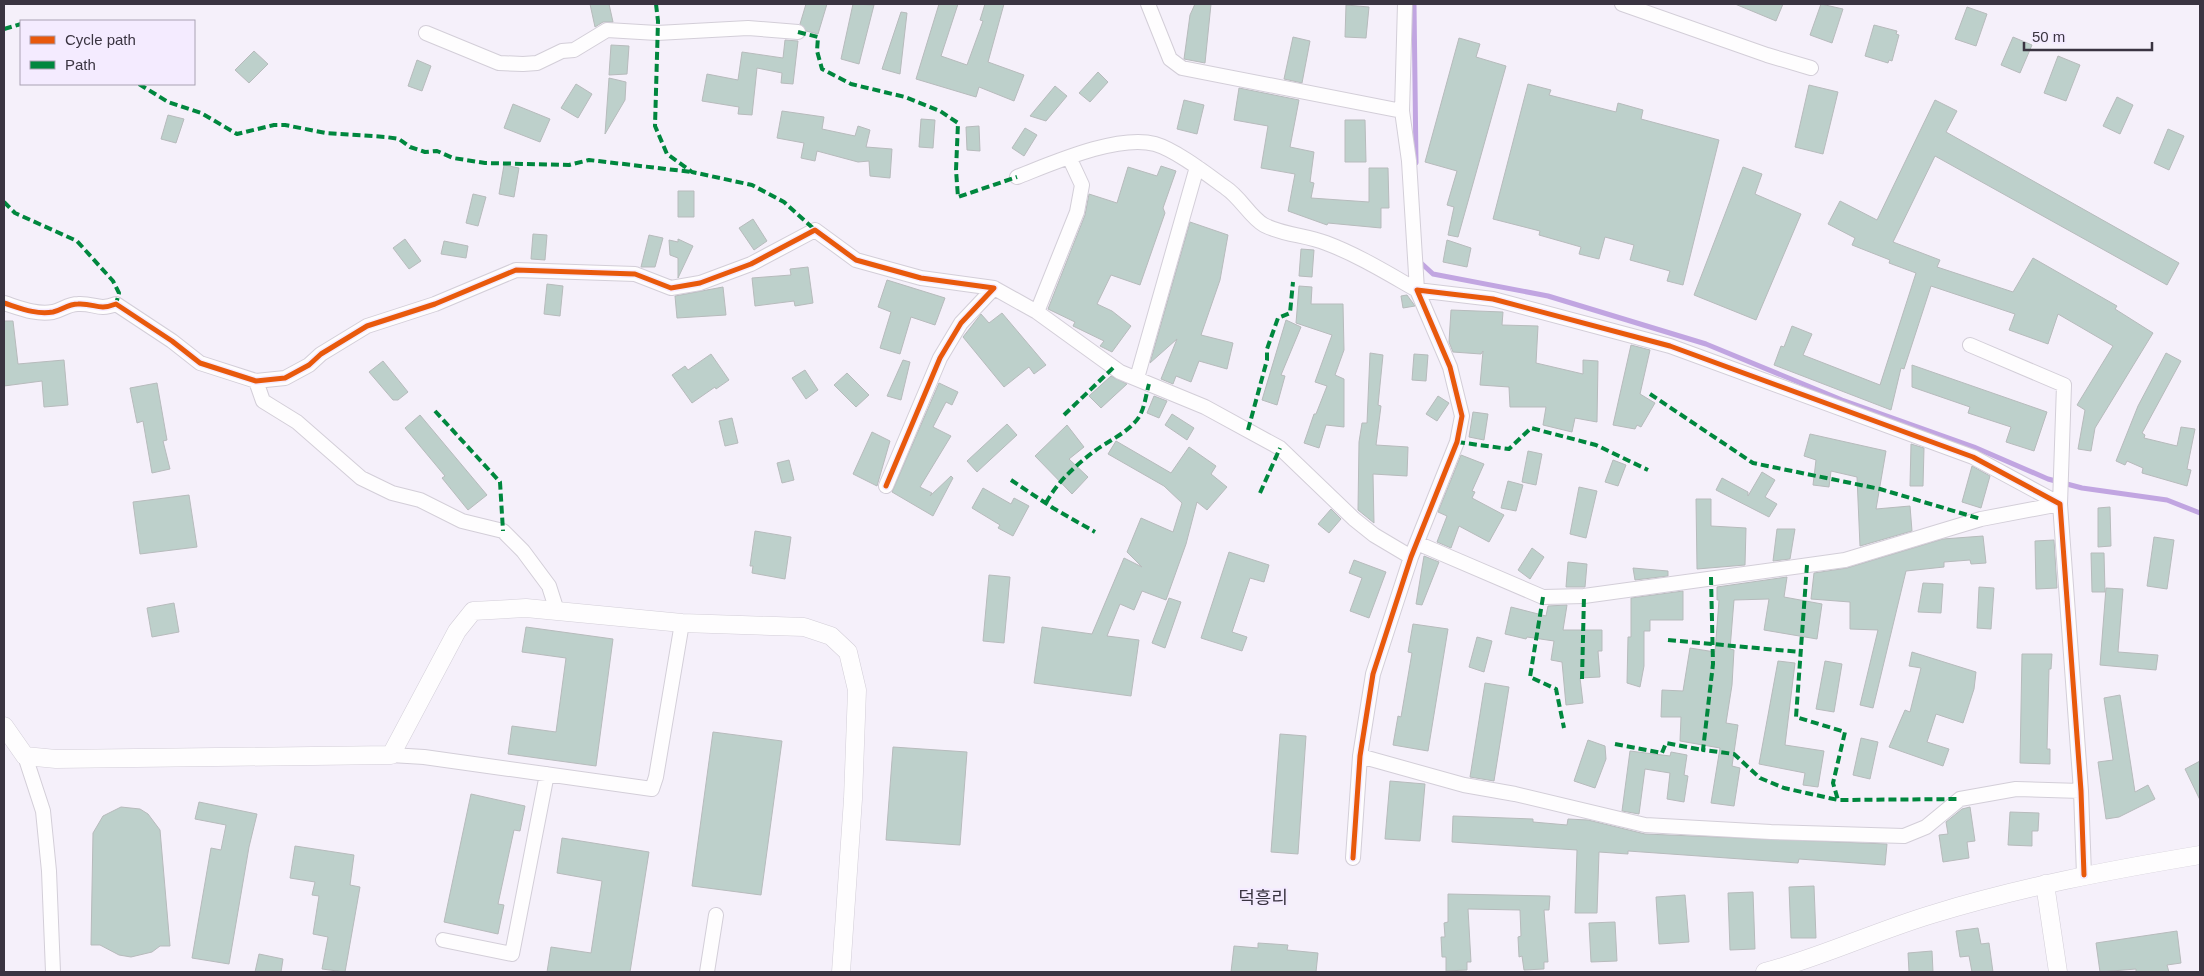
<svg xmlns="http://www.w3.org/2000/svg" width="2204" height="976" viewBox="0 0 2204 976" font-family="Helvetica,'Noto Sans KR',sans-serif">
	<rect width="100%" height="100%" fill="#f5f0fa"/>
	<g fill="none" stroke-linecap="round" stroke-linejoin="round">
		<!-- stream -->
		<path stroke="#c1a5e1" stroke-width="5" d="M1414 4 1416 163
			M1420 259V262L1433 274 1548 296 1706 344 1842 400 1974 447 2048 479 2082 488 2167 500 2200 513"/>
	</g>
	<!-- building -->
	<path fill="#bdd0cb" stroke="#b7bbbc" d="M590 4H609L613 22H603L595 27Z
		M806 4H827L818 34 806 31 800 24Z
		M853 4 874 5 859 64 841 59Z
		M939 4H958L941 56 967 65 983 21 980 20 985 4H1004L988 62 1024 75 1014 101 979 87 976 97 916 79Z
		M1195 4H1211L1205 63 1184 59 1190 15Z
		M1735 4H1783L1776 21Z
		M1821 4 1843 9 1832 43 1810 35Z
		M1346 5 1369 7 1366 38 1345 37Z
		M1967 7 1987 14 1976 46 1955 39Z
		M901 12 907 13 900 74 882 69Z
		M1874 25 1897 31 1896 34 1899 35 1892 61 1889 60 1888 63 1865 56Z
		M1293 37 1310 41 1302 83 1284 79Z
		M2013 37 2032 45 2020 73 2001 65Z
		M1459 38 1480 44 1476 57 1506 66 1458 237 1448 235 1454 207 1447 205 1457 171 1425 162Z
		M785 40 798 41 793 84 781 83 782 73 757 68 752 115 738 114 739 107 702 101 707 74 738 80 742 52 783 58Z
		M611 45 629 46 627 74 609 75Z
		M254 51 268 64 249 83 235 70Z
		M2058 56 2080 65 2066 101 2044 93Z
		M417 60 431 66 422 91 408 86Z
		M1098 72 1108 82 1090 102 1079 93Z
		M609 78 626 82 625 100 605 134Z
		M576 84 592 94 578 118 561 108Z
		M1528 84 1551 90 1549 95 1616 112 1618 103 1643 110 1641 119 1719 140 1683 285 1667 281 1670 271 1630 260 1634 245 1605 237 1599 259 1579 254 1581 247 1539 235 1540 231 1493 219Z
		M1809 85 1838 92 1823 154 1795 147Z
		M1055 86 1067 96 1046 121 1030 116Z
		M1239 88 1299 100 1290 147 1314 152 1310 182 1314 183 1311 198 1369 202V168H1388L1389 208H1381V228L1328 223 1327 225 1288 211 1295 174 1261 168 1268 126 1234 120Z
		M2117 97 2133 105 2120 134 2103 126Z
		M1184 100 1204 105 1197 134 1177 129Z
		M1935 100 1957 111 1946 132 2179 263 2167 285 1935 156 1893 242 1940 260 1937 267 2013 292 2033 258 2117 306 2115 309 2153 333 2095 428 2091 451 2078 449 2085 410 2077 405 2113 346 2058 314 2048 344 2009 330 2015 314 1931 286 1904 369 1901 368 1891 410 1774 365 1781 346 1784 347 1792 326 1812 334 1803 355 1880 385 1916 273 1889 263 1890 260 1852 245 1855 238 1828 224 1840 201 1877 220Z
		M513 104 550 119 540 142 504 128Z
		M782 111 824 117 822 129 855 136 858 126 870 130 866 147 892 149 890 178 870 176 869 161 858 162 817 151 815 161 801 158 804 143 777 138Z
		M168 115 184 119 176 143 161 139Z
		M921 119 935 120 933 148 919 147Z
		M1345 120H1365L1366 162H1345Z
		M979 126 980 151 967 150 966 127Z
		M1025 128 1037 135 1024 156 1012 148Z
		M2168 129 2184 136 2169 170 2154 163Z
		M504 165 519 168 514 197 499 194Z
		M1161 166 1176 171 1163 208 1165 213 1140 285 1111 275 1097 304 1112 311 1131 326 1112 352 1100 346 1104 341 1073 326 1075 322 1048 309 1085 215 1089 194 1117 203 1128 167 1157 176Z
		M1743 167 1762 174 1755 194 1801 214 1756 320 1694 295Z
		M678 191H694V217H678Z
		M473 194 486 197 478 226 466 223Z
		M753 219 767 241 754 250 739 228Z
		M1190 222 1228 235 1220 280 1201 335 1233 343 1227 369 1199 361 1191 382 1176 376 1173 384 1161 379 1177 339 1150 363Z
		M533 234 547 235 545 260 531 259Z
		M649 235 663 238 655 267H641Z
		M405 239 421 261 409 269 393 248Z
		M678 239 693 246 678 278V258L670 255 669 240 678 242Z
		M1447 240 1471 248 1467 267 1443 262Z
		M444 241 468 246 466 258 441 254Z
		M1301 249 1314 250 1312 277 1299 276Z
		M808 267 813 303 795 306 794 301 755 306 752 278 791 275 790 269Z
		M887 280 945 298 935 325 911 317 900 354 880 348 891 312 878 307Z
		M547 284 563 286 560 316 544 314Z
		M1299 286 1312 287 1311 304H1343L1344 350 1335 375 1344 379V427L1326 425 1319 448 1304 443 1314 414H1316L1327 386 1315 382 1332 335 1296 323Z
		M723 287 726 315 677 318 675 296Z
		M1407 295 1415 306 1403 308 1401 296Z
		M1451 310 1503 312 1502 325 1538 326 1536 363 1583 374V360L1598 361 1597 422 1575 418 1572 432 1543 425 1546 407H1510L1509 387 1480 385 1483 351 1481 354 1453 352 1449 342Z
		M1002 313 1046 365 1034 374 1029 367 1004 387 963 337 981 314 989 323Z
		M1286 320 1301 327 1281 375 1285 376 1277 405 1262 400Z
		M4 321H13L18 364 64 360 68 405 44 407 42 381 4 386Z
		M1631 345 1650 350 1640 394 1655 403 1641 427 1637 425 1635 429 1613 425Z
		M1370 353 1383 355 1378 405 1381 406 1376 445 1408 447 1407 476 1373 474 1374 523 1358 510 1359 442 1362 423H1367Z
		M2166 353 2181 361 2142 433 2145 435 2144 438 2177 446 2181 427 2195 429 2187 469 2191 470 2187 486 2142 473 2143 468 2127 461 2125 465 2116 461 2138 406Z
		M711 354 729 380 716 389 715 387 692 403 672 375 685 366 688 370Z
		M1414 354 1428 355 1426 381 1412 380Z
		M903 360 910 362 901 400 887 396Z
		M383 361 408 392 398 400H393L369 372Z
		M1912 365 2047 412 2034 451 2006 442 2011 427 1968 413 1970 407 1912 387Z
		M805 370 818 390 806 399 792 378Z
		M847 373 869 395 856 407 834 385Z
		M1111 376 1127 384 1101 408 1089 396Z
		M157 383 167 440 163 441 170 469 152 473 143 421 137 423 130 388Z
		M939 383 958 392 952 405 946 402 933 427 951 436 920 487 932 493 930 496 951 476 953 478 933 516 892 492Z
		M1154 396 1167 401 1159 418 1147 413Z
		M1438 396 1449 403 1437 421 1426 414Z
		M1473 412 1488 414 1484 440 1469 437Z
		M1172 414 1194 428 1187 440 1165 425Z
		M420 415 487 495 468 510 442 478 445 476 405 428Z
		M732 418 738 443 725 446 719 421Z
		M1007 424 1017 435 977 472 967 461Z
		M1067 425 1084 447 1069 459 1088 477 1072 494 1035 456Z
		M872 432 890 441 877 486 853 474Z
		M1810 434 1886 451 1876 509 1910 506 1912 531 1860 546 1857 477 1831 471 1829 487 1813 485 1816 460 1804 456Z
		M1116 441 1171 473 1189 447 1216 466 1211 474 1227 487 1207 510 1197 502 1186 544 1166 600 1142 591 1134 610 1120 604 1107 636 1139 640 1131 696 1034 683 1042 627 1092 634 1124 558 1142 567 1127 552 1141 518 1173 532 1182 503 1164 486 1108 454Z
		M1911 444 1924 448 1923 486H1910Z
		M1528 451 1542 454 1536 485 1522 482Z
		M1461 455 1484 464 1472 491 1475 492 1472 498 1504 515 1489 542 1459 526 1451 548 1437 542 1447 516 1438 512Z
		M789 460 794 480 782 483 777 463Z
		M1613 460 1626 465 1618 486 1605 482Z
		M1972 466 1990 476 1981 508 1962 502Z
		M1762 472 1775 480 1765 497 1777 504 1769 517 1716 490 1722 478 1748 492V496Z
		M1508 481 1523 485 1516 511 1501 508Z
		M1579 487 1597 491 1586 538 1570 534Z
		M983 488 1011 504 1014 498 1029 506 1013 536 998 528 1000 525 972 508Z
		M189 495 197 547 140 554 133 502Z
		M1696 499H1711V526L1746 528 1745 565 1697 569Z
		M2110 507 2111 546 2098 547V508Z
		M1331 509 1341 519 1329 533 1318 524Z
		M1777 529H1795L1790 559 1773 561Z
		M755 531 791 537 785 579 752 573 753 566H750Z
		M1983 536 1986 563 1971 564 1970 560 1944 562V567L1906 571 1873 708 1860 705 1878 630 1850 629V602L1811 599 1814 573 1847 568 1943 539Z
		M2154 537 2174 540 2167 589 2147 586Z
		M2054 540 2057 588 2036 589 2035 541Z
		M1532 548 1544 557 1530 579 1518 570Z
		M1229 552 1269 565 1264 582 1250 578 1232 632 1247 637 1242 651 1201 638Z
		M2091 553H2104L2105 592H2092Z
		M1424 556 1439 562 1422 605 1416 604Z
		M1354 560 1386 572 1369 618 1350 611 1362 578 1349 573Z
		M1568 562 1587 564 1585 587H1566Z
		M1633 568 1668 571V576L1635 580Z
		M989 575 1010 577 1004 643 983 641Z
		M1787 577 1784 597 1822 604 1817 639 1764 630 1769 599 1734 600 1730 649 1734 650 1732 685 1726 723 1738 725 1732 766 1740 768 1734 806 1711 803 1720 748 1680 741 1681 717H1661L1662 690 1683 691 1690 648 1715 652 1719 600H1717V587Z
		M1923 583 1943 584 1941 613 1918 612Z
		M1979 587 1994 588 1991 629 1977 628Z
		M2106 588 2123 589 2118 652 2158 655 2156 670 2100 665Z
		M1683 591V620H1650V631H1644V666L1640 687 1627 683 1628 637H1631V598Z
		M1169 598 1181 602 1165 648 1152 643Z
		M174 603 179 632 152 637 147 608Z
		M1567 605 1563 630H1602V651H1598L1600 677 1580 678 1583 703 1566 705 1562 662 1551 660 1554 641 1527 637 1526 639 1505 634 1511 607 1546 616 1548 606Z
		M1413 624 1448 629 1428 751 1393 745 1398 716 1401 717 1412 653 1408 652Z
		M526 627 613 639 596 766 508 754 512 726 556 732 566 658 522 652Z
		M1477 637 1492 641 1484 672 1469 667Z
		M1912 652 1976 672 1974 689 1963 723 1936 714 1927 742 1949 749 1943 766 1889 747 1905 710 1910 712 1921 668 1909 666Z
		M2022 654H2052L2051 669H2049L2047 749H2050V764L2020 763Z
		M1778 661 1795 663 1785 745 1824 751 1818 787 1803 785 1805 773 1759 764Z
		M1825 661 1842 664 1834 712 1816 709Z
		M1485 683 1509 687 1494 781 1470 777Z
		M2120 695 2135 792 2148 785 2155 799 2119 817 2106 819 2098 762 2113 760 2104 698Z
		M713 732 782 741 761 895 692 886Z
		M1280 734 1306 736 1298 854 1271 852Z
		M1861 738 1878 742 1870 779 1853 775Z
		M1588 740 1605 746 1606 759 1595 788 1574 781Z
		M893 747 967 752 960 845 886 840Z
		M1630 751 1670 756 1671 752 1687 755 1684 775 1688 776 1684 802 1667 799 1670 773 1645 769 1639 814 1622 811Z
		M2200 761V800L2185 769Z
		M1390 781 1425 784 1420 841 1385 839Z
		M471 794 525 806 520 831 514 830 498 904 504 905 498 934 444 922Z
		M199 802 257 814 249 847 229 964 192 958 211 848 221 850 226 825 195 819Z
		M121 807 140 809 148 814 160 830 170 946H160L152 952 131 957 119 955 100 945H91L93 833 103 816Z
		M1970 807 1975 841 1967 842 1969 858 1943 862 1939 835 1948 834 1946 822 1962 809Z
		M2010 812 2039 813 2038 831H2032V846L2008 845Z
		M1453 816 1533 819V822L1567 825 1568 819 1588 820 1645 834 1887 844 1885 865 1799 859 1798 863 1628 851V854L1599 852 1597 913H1575L1577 850 1452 842Z
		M562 838 649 852 630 972H547L551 947 591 953 602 881 557 873Z
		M295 846 354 855 350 885 360 887 345 972 322 969 328 937 313 934 319 896 312 895 315 882 290 878Z
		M1814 886 1816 938H1791L1789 887Z
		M1753 892 1755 949 1730 950 1728 893Z
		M1448 894 1550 896 1549 910H1544L1548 962H1544V969L1524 970 1522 956 1519 957 1518 937 1521 936 1520 910 1468 909 1471 962H1467V970L1446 971V957H1442L1441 937H1445L1444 923 1448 922Z
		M1685 895 1689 942 1659 944 1656 897Z
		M1615 922 1617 961 1591 962 1589 923Z
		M1978 928 1981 944 1989 943 1993 972H1972L1969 956 1960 957 1956 931Z
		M2177 931 2181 963 2167 965 2169 972H2136V969L2100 972 2096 943Z
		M1258 943 1288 945 1287 950 1318 953 1316 972H1231L1234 946 1258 948Z
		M1932 951 1933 972H1909L1908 953Z
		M259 954 283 959 281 972H255Z"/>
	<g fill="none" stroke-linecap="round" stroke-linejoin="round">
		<!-- minor casing -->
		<g stroke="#d3ced8" stroke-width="16">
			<path id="minor" d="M1148 4 1170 59 1182 68 1402 111
				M1622 4 1767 55 1811 68
				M426 33 499 63 523 64 537 63 562 51 574 50 607 30 657 33 748 28 798 32
				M1017 177C1053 163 1118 134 1155 144 1176 150 1208 175 1226 188 1240 197 1251 218 1264 225 1283 235 1306 235 1326 243 1358 255 1387 273 1417 290L1409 161 1402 111 1405 4
				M994 288 1037 312 1120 372 1205 407 1280 448 1354 519 1374 535 1411 557
				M4 303C20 308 36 315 53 312 62 310 68 304 78 304 95 303 98 311 116 304L172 341 200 363 256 381 285 378 309 365 321 354 367 326 435 304 516 270 635 274 671 288 700 283 751 264 815 230 856 260 921 278 994 288 961 323 940 358 886 486
				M1037 312 1077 212 1082 185 1069 157
				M1137 378 1197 167
				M256 381 263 401 297 422 361 478 392 493 420 500 462 521 503 531 523 551 549 586 557 611
				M1417 543 1543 597 1584 596 1845 560 1981 519 2060 504 2064 385 1970 345
				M391 755 424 757 652 789 656 777 682 623
				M25 756 43 811 49 871 53 972
				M1360 756 1464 785 1515 794 1645 825 1771 832 1904 836 1926 827 1960 799 2016 789 2081 791
				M1353 858 1360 756 1373 674 1411 557 1457 442 1462 416 1450 367 1417 290 1493 299 1670 346 1973 457 2060 504 2081 791 2084 875
				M443 940 512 954 547 774
				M707 972 716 915"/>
		</g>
		<!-- tertiary casing -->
		<g stroke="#d3ced8" stroke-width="19">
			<path id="tertiary" d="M4 726 25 756 56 759 391 755 457 631 473 611 526 608 682 623 804 627 831 636 848 652 857 690 853 799 841 972
				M2045 884 2058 972
				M1765 972C1822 957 1876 931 1933 914 2021 887 2110 870 2200 855"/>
		</g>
		<!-- minor -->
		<use href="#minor" stroke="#fefdfe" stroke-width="14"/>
		<!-- tertiary -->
		<use href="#tertiary" stroke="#fefdfe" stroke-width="18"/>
		<!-- quiet -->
		<path stroke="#00873e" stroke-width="4" stroke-dasharray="8 4" stroke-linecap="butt" d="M656 4 658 21 655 126 667 154 692 172 752 185 784 202 815 230
			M4 29 21 24
			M798 32 818 37 817 51 822 69 851 84 905 97 940 111 958 123 956 170 958 197 1017 177
			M139 84 168 102 201 113 237 134 274 125H285L326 133 386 137 399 139 410 147 425 152 437 151 453 158 485 163 569 165 589 160 692 172
			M4 202 15 213 77 241 113 281 119 293 116 304
			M1650 394 1753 463 1880 489 1981 519
			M435 411 500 482 503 531
			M1064 415 1114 367
			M1248 430 1267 360V349L1278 318 1290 313 1293 282
			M1457 442 1509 449 1531 428 1596 445 1648 470
			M1011 480 1053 508 1095 532
			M1260 493 1280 448
			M1046 503C1057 482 1077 464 1096 450 1110 440 1129 432 1139 417 1145 407 1146 394 1149 384
			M1807 565 1796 717 1845 732 1833 783 1838 800
			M1711 577 1713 664 1703 750 1734 754 1760 778 1784 788 1838 800 1960 799
			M1543 597 1530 677 1556 689 1564 728
			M1668 640 1800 652
			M1582 679 1584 596
			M1615 744 1662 753 1666 743 1703 750"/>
		<!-- cycleway casing -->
		<g stroke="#f4ebff" stroke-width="8">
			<path id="cycleway" d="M4 303C20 308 36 315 53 312 62 310 68 304 78 304 95 303 98 311 116 304L172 341 200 363 256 381 285 378 309 365 321 354 367 326 435 304 516 270 635 274 671 288 700 283 751 264 815 230 856 260 921 278 994 288 961 323 940 358 886 486
				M1353 858 1360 756 1373 674 1411 557 1457 442 1462 416 1450 367 1417 290 1493 299 1670 346 1973 457 2060 504 2081 791 2084 875"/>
		</g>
		<!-- cycleway -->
		<use href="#cycleway" stroke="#e8590c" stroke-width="5"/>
	</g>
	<g text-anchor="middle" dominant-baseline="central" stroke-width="4.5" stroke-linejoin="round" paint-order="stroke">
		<!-- quarter labels -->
		<g font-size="18" fill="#3a3441" stroke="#f4ebff">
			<text x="1263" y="898">덕흥리</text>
		</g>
	</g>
	<!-- border -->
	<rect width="2204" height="976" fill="none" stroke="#3a3441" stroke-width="10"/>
	<!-- legend -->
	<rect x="20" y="20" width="175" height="65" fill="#f4ebff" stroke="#aaa2b3"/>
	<rect x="30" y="36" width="25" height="8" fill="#e8590c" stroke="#aaa2b3"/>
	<text x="65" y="45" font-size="15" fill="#3a3441">Cycle path</text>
	<rect x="30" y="61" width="25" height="8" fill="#00873e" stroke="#aaa2b3"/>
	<text x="65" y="70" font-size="15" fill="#3a3441">Path</text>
	<!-- scale -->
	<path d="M2024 42v8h128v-8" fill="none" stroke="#3a3441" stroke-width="2.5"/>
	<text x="2032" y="42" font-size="15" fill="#3a3441" stroke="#f4ebff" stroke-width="4" paint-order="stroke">50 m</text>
</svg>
